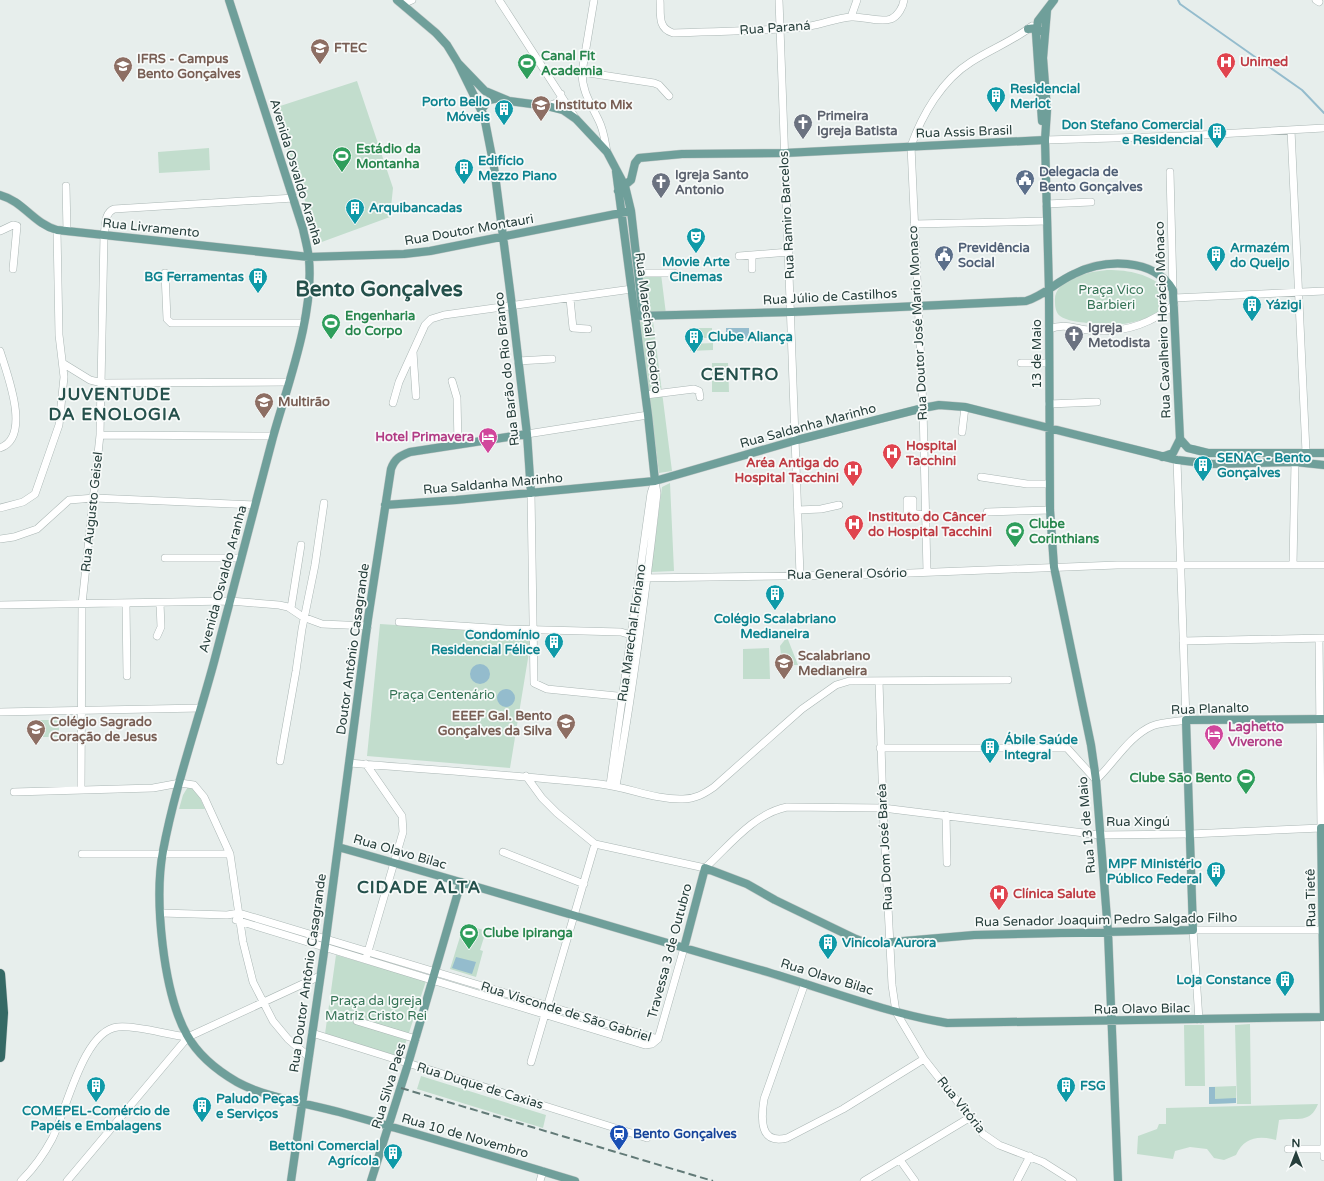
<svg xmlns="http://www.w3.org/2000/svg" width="1324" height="1181" viewBox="0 0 1324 1181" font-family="'Varela Round',sans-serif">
	<rect width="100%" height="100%" fill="#e7eeec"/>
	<!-- green -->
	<path fill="#c2ddcd" d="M357 81 393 188 390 217 319 243 274 108Z
		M209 148 210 170 159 173 158 152Z
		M1107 270C1131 270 1148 274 1167 289V304C1146 325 1115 327 1087 323 1079 322 1067 321 1060 316 1056 313 1055 307 1055 302 1053 278 1089 272 1107 270Z
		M641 274H661L666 314H645Z
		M653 321 672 471 659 473 639 322Z
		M689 328H712V338H690Z
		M713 343V350L690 351V344Z
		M712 363H728L729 392H712Z
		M670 483 674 571 651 572 662 487Z
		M380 624 532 634 510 768 367 756Z
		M787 637 798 665H782L780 646Z
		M769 648 770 679H743V649Z
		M34 720H59V737H34Z
		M189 785 199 796 205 809H179L183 795Z
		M464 924 486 931 480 950 483 951 476 977 450 969Z
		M336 955 426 981 401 1057 325 1034Z
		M1250 1024 1251 1104H1237L1235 1025Z
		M1184 1025H1204L1205 1086H1185Z
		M421 1076 546 1115 543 1128 417 1089Z
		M1236 1086V1103L1209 1104V1087Z
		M1318 1104C1310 1124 1298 1117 1279 1120L1276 1140C1259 1135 1244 1137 1236 1155L1224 1160 1214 1158 1207 1149 1190 1147 1175 1151 1173 1159 1137 1154 1138 1136 1157 1129 1159 1124H1166V1108Z"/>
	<!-- water -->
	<path fill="#94bccd" d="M726 328H749V339H726Z
		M470 674a10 10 0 1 1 20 0a10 10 0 1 1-20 0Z
		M497 698a9 9 0 1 1 18 0a9 9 0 1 1-18 0Z
		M456 957 476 962 472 974 452 968Z
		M1209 1087H1215V1099L1236 1098V1103L1209 1104Z"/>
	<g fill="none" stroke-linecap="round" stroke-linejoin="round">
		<!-- stream -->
		<path stroke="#94bccd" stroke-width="2" d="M1178 0 1180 4 1302 90 1324 113"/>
		<!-- minor casing -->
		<g stroke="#aab6b4" stroke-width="8">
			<path id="minor" d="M499 0 576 119
				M594 0 582 72C582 92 591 104 599 121 604 131 605 142 607 152
				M660 0C661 14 657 28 673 33 718 31 764 32 810 26 823 24 837 18 851 17 864 16 878 23 891 19 898 16 903 7 904 0
				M779 0 800 575
				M1316 0 1319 2
				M402 4 412 0
				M851 17 857 0
				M582 72 654 83 659 85 669 96
				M547 106C555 104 561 103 561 94
				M1291 130 1306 452
				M1045 140 1182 136 1324 128
				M1170 172 1173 290
				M66 186 67 231
				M1046 204 1091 202
				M914 224 1047 221
				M0 231 13 225 17 226 13 269
				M739 256 789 252
				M752 269V255
				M165 273 167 319 171 323H304
				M638 273H674
				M1174 298 1324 291
				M570 299 573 328 588 329
				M1049 329C1064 323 1073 328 1088 330 1120 334 1149 325 1174 305
				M0 351C7 374 32 437 0 448
				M413 352 416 396
				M518 361 552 359
				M1021 363H1049
				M64 364 90 380 102 383 288 382
				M452 381 457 398 458 444
				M646 395 694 389 699 391 700 397
				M393 403 399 382 425 325 431 319 444 315 632 289
				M1049 404 1097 402
				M962 432 965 407
				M527 434 648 415
				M100 435 273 436
				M981 477 1027 484H1049
				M531 493 534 683 547 689 627 697
				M0 508 23 502 35 494 59 425 64 377 59 335 57 230
				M798 510 821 509 839 505
				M987 512 1050 510
				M913 515V500H907V513L926 515
				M0 539 14 537 37 529 69 500 95 498 255 505
				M165 558H241
				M1293 565 1295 462
				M927 572 923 408 911 146C922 115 942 80 971 62 991 49 1013 41 1032 26
				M640 578 860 575 1117 565H1324
				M126 604 127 676
				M0 605 230 601 279 605 288 607 303 617 322 624 368 626
				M291 608 301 545
				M399 622 506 629 621 632 631 635 633 637
				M157 636 161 627 160 603
				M1183 641 1324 638
				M879 681 883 808 892 985 896 1012 924 1059 983 1134 999 1145 1043 1162 1073 1181
				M0 712 201 708
				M880 748H1067L1096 780C1114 763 1129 736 1152 726 1163 722 1175 722 1186 720L1177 460
				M280 761 296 671 302 629 315 565 324 503
				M349 763C433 770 517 775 600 784 628 787 655 800 683 799 695 799 704 794 714 787L802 709 836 685 849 681 1008 680
				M366 764 402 816 403 832 367 955
				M526 776 542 798 557 813 595 844 705 868C729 846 753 814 787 807L883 808 1100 835 1190 834 1321 828 1319 639
				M610 785 651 493 655 481
				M616 786C633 689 646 591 657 493L655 481
				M81 790 82 604 100 435 104 235C106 225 104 213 114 209L294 198
				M14 792 153 788 180 783 194 785 204 797 230 854 243 942 253 982 273 1021 288 1039 309 1057
				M946 815 947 863
				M503 852 584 884
				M82 854H230
				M161 913 227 915 239 913 658 1039
				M236 920 645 1045 652 1044 658 1039
				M805 983 764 1099C761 1118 759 1145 787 1138L843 1109 924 1059
				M1324 1017V1157
				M1199 1020 1193 930H1324
				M357 1021 416 1039
				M312 1033 647 1138
				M658 1039 684 948
				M531 1062 595 844
				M1288 1149H1324
				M900 1160 915 1181
				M21 1181C33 1169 44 1154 52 1139 66 1112 83 1030 118 1027 137 1025 167 1035 188 1037
				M67 1181 188 1037 320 976
				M540 1181 543 1171
				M864 1181 969 1118
				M1017 1181 1030 1156"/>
		</g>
		<!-- major casing -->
		<g stroke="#c3c9c8" stroke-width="9">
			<path id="major" d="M229 0 303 229C305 239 308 249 309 259 314 316 288 383 273 437 253 512 234 587 214 662 197 725 175 787 163 851 154 899 163 992 187 1035 198 1055 218 1071 237 1082 264 1097 309 1104 339 1112 418 1134 496 1157 575 1181
				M397 0 436 33 447 45 458 63 485 91 509 101 547 106 563 110 576 119 607 152 625 186 631 211 643 315
				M1047 10 1043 58 1047 110 1045 140 1049 291 1050 510 1054 567 1091 745 1096 780 1108 932 1118 1181
				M1028 29 1037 28 1040 31
				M458 63 484 116 494 167 512 306 527 434 531 493
				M481 110 489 100 499 98
				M1042 121 1036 33 1038 21 1054 0
				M616 171 648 415 655 481
				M618 191 631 180 635 163 639 158 682 154 785 153 1045 140
				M0 195C23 201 34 224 57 230L309 257 404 254 430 251 631 211
				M636 316 792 312 1026 301C1045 295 1056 282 1074 274 1104 259 1153 257 1173 290L1180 439 1173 453 1162 457
				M1180 439 1188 448 1208 453H1324
				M385 505 456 500 655 481 797 440 923 408 939 405 965 407 1177 460 1212 464 1295 462 1324 465
				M338 847C478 886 617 929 757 969 820 987 882 1012 947 1023L1324 1017 1321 828H1324
				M684 948 705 868 747 884 775 900 856 939 869 944 974 935 1193 930 1186 720 1324 719
				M291 1181 326 938 368 619 391 469C395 458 400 456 410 452L527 434
				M371 1181 408 1064 461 882"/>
		</g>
		<!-- highway casing -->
		<g stroke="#c3c9c8" stroke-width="11">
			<path id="highway" d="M0 974 3 1013 0 1057"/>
		</g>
		<!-- minor -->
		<use href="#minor" stroke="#fff" stroke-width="7"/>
		<!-- major -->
		<use href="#major" stroke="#6f9f9a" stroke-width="8"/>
		<!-- highway -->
		<use href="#highway" stroke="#356965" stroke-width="10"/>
		<!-- rail -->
		<path stroke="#627a77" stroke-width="2" stroke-dasharray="8 4" stroke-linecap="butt" d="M401 1088 713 1181"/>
	</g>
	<!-- icons -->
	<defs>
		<g id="university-pin" transform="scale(1)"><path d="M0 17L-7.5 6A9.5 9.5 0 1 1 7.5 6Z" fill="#8d6e63" stroke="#f7faf9"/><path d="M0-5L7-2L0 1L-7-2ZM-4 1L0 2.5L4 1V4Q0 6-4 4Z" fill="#fff"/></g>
		<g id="hospital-pin" transform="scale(1)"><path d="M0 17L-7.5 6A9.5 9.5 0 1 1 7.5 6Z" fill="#e0444e" stroke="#f7faf9"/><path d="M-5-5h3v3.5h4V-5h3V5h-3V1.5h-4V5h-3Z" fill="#fff"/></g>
		<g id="stadium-pin" transform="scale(1)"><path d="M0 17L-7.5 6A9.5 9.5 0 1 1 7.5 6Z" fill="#2e9e5b" stroke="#f7faf9"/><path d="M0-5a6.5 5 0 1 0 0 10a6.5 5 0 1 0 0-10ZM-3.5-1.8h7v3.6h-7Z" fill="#fff"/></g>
		<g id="building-pin" transform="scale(1)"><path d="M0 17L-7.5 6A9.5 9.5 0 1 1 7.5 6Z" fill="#0f9aa8" stroke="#f7faf9"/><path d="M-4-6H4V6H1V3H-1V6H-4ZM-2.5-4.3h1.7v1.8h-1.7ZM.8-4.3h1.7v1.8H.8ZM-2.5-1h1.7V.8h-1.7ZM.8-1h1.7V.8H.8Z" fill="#fff"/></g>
		<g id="church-pin" transform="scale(1)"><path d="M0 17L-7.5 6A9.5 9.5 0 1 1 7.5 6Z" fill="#6b7280" stroke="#f7faf9"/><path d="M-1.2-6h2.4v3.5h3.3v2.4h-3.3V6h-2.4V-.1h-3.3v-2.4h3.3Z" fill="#fff"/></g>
		<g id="civic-pin" transform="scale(1)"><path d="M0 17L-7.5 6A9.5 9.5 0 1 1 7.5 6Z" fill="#5c6f8a" stroke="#f7faf9"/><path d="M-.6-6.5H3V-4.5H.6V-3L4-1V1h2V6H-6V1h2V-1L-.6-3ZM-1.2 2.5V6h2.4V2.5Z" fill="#fff"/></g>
		<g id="theatre-pin" transform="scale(1)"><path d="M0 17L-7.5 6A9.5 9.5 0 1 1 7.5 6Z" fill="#0f9aa8" stroke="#f7faf9"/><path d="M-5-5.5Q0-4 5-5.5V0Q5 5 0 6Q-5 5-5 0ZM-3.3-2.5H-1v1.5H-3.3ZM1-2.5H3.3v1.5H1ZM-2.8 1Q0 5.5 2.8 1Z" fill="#fff"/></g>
		<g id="school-pin" transform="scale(1)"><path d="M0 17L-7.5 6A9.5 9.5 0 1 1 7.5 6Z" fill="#8d6e63" stroke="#f7faf9"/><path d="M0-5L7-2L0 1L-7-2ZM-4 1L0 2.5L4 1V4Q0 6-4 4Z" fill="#fff"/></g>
		<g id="hotel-pin" transform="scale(1)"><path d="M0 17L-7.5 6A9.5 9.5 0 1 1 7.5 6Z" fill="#d1479c" stroke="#f7faf9"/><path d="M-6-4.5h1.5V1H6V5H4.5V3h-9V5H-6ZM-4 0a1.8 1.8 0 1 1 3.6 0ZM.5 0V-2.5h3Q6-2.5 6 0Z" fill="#fff"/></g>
		<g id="station-pin" transform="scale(1)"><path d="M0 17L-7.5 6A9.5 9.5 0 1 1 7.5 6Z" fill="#1a4fb4" stroke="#f7faf9"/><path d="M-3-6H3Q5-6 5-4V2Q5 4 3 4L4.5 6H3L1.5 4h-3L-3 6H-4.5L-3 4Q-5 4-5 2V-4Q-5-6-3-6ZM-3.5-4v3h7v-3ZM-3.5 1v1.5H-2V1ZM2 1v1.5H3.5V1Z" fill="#fff"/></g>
	</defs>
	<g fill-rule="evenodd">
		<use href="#university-pin" x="320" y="48"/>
		<use href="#hospital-pin" x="1226" y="62"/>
		<use href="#stadium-pin" x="527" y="63"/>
		<use href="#university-pin" x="123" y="66"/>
		<use href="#building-pin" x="996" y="96"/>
		<use href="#university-pin" x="541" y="105"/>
		<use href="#building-pin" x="504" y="109"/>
		<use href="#church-pin" x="803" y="123"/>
		<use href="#building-pin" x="1217" y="132"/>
		<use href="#stadium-pin" x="342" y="156"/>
		<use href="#building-pin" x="464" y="168"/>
		<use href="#civic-pin" x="1025" y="179"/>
		<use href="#church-pin" x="661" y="182"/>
		<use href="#building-pin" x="355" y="208"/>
		<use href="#theatre-pin" x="696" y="237"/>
		<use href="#civic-pin" x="944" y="255"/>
		<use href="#building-pin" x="1216" y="255"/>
		<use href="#building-pin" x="258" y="277"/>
		<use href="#building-pin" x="1252" y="305"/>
		<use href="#stadium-pin" x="331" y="323"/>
		<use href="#church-pin" x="1074" y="335"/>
		<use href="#building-pin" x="694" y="337"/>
		<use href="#school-pin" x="264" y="402"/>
		<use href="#hotel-pin" x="488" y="437"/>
		<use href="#hospital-pin" x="892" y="453"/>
		<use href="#building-pin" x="1203" y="465"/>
		<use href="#hospital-pin" x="853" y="470"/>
		<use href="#hospital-pin" x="854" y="524"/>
		<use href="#stadium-pin" x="1015" y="531"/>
		<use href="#building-pin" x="775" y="594"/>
		<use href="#building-pin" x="554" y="642"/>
		<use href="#school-pin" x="784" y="663"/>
		<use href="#school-pin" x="566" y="723"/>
		<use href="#school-pin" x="36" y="729"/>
		<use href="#hotel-pin" x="1214" y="734"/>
		<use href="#building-pin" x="990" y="747"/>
		<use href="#stadium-pin" x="1246" y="778"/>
		<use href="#building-pin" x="1216" y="871"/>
		<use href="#hospital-pin" x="999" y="894"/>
		<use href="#stadium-pin" x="469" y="933"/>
		<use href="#building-pin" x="828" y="943"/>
		<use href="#building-pin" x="1285" y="980"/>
		<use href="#building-pin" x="96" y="1086"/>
		<use href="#building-pin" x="1066" y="1086"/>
		<use href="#building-pin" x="202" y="1106"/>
		<use href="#station-pin" x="619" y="1134"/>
		<use href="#building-pin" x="393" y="1153"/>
	</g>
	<g text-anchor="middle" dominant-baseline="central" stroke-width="3.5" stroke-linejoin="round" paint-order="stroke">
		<!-- street labels -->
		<g font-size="13" fill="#273f3c" stroke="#f7faf9">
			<text transform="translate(775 28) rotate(-4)">Rua Paraná</text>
			<text transform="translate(964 132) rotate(-2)">Rua Assis Brasil</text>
			<text transform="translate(296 172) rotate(73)">Avenida Osvaldo Aranha</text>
			<text transform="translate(787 215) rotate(-93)">Rua Ramiro Barcelos</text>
			<text transform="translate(151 228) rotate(6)">Rua Livramento</text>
			<text transform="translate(469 230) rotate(-10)">Rua Doutor Montauri</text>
			<text transform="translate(830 297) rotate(-3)">Rua Júlio de Castilhos</text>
			<text transform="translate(1163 320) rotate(-92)">Rua Cavalheiro Horácio Mônaco</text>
			<text transform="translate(648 323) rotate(83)">Rua Marechal Deodoro</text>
			<text transform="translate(918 323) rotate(-93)">Rua Doutor José Mario Monaco</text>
			<text transform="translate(1037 354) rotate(-90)">13 de Maio</text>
			<text transform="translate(507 369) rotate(-96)">Rua Barão do Rio Branco</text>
			<text transform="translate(808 426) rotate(-15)">Rua Saldanha Marinho</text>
			<text transform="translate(493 484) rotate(-5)">Rua Saldanha Marinho</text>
			<text transform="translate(92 512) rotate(-84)">Rua Augusto Geisel</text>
			<text transform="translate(847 574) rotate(-1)">Rua General Osório</text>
			<text transform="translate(223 579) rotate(-75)">Avenida Osvaldo Aranha</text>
			<text transform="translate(632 633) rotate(-82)">Rua Marechal Floriano</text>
			<text transform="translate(353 649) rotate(-82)">Doutor Antônio Casagrande</text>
			<text transform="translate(1210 709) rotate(-2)">Rua Planalto</text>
			<text x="1138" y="822">Rua Xingú</text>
			<text transform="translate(1087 825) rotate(-95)">Rua 13 de Maio</text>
			<text transform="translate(885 847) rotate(-93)">Rua Dom José Baréa</text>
			<text transform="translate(400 852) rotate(16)">Rua Olavo Bilac</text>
			<text transform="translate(1311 898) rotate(-91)">Rua Tietê</text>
			<text transform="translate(1106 920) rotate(-1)">Rua Senador Joaquim Pedro Salgado Filho</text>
			<text transform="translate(670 951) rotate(-75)">Travessa 3 de Outubro</text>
			<text transform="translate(308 973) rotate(-82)">Rua Doutor Antônio Casagrande</text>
			<text transform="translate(827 977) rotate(17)">Rua Olavo Bilac</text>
			<text transform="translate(1142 1009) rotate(-1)">Rua Olavo Bilac</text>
			<text transform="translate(566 1012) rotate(17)">Rua Visconde de São Gabriel</text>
			<text transform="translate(389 1086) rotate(-73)">Rua Silva Paes</text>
			<text transform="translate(480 1086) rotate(17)">Rua Duque de Caxias</text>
			<text transform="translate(961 1105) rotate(51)">Rua Vitória</text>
			<text transform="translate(465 1136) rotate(16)">Rua 10 de Novembro</text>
		</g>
		<!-- education labels -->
		<g font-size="13" font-weight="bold" fill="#785e54" stroke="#f7faf9" text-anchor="start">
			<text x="334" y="48">FTEC</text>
			<text x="137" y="59">IFRS - Campus<tspan x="137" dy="15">Bento Gonçalves</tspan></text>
			<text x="555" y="105">Instituto Mix</text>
			<text x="278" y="402">Multirão</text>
			<text x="798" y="656">Scalabriano<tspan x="798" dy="15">Medianeira</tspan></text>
			<text x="552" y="716" text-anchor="end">EEEF Gal. Bento<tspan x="552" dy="15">Gonçalves da Silva</tspan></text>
			<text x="50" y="722">Colégio Sagrado<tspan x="50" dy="15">Coração de Jesus</tspan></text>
		</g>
		<!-- leisure labels -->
		<g font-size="13" font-weight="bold" fill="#27864d" stroke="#f7faf9" text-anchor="start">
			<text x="541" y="56">Canal Fit<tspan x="541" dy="15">Academia</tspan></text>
			<text x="356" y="149">Estádio da<tspan x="356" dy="15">Montanha</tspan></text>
			<text x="345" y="316">Engenharia<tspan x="345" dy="15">do Corpo</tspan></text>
			<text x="1029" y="524">Clube<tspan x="1029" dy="15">Corinthians</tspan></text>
			<text x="1232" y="778" text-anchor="end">Clube São Bento</text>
			<text x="483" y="933">Clube Ipiranga</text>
		</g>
		<!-- health labels -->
		<g font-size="13" font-weight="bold" fill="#be3a42" stroke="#f7faf9" text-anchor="start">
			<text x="1240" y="62">Unimed</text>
			<text x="906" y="446">Hospital<tspan x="906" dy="15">Tacchini</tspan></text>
			<text x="839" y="463" text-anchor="end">Aréa Antiga do<tspan x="839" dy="15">Hospital Tacchini</tspan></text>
			<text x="868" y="517">Instituto do Câncer<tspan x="868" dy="15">do Hospital Tacchini</tspan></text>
			<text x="1013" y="894">Clínica Salute</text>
		</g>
		<!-- culture labels -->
		<g font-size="13" font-weight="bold" fill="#0d838f" stroke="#f7faf9" text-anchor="start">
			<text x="1010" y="89">Residencial<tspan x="1010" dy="15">Merlot</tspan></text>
			<text x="490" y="102" text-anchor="end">Porto Bello<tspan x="490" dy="15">Móveis</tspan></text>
			<text x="1203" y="125" text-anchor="end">Don Stefano Comercial<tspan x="1203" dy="15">e Residencial</tspan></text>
			<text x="478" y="161">Edifício<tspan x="478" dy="15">Mezzo Piano</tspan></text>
			<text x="369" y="208">Arquibancadas</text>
			<text x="1230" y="248">Armazém<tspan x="1230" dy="15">do Queijo</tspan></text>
			<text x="696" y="262" text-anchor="middle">Movie Arte<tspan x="696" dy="15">Cinemas</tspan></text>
			<text x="244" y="277" text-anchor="end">BG Ferramentas</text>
			<text x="1266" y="305">Yázigi</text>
			<text x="708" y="337">Clube Aliança</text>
			<text x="1217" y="458">SENAC - Bento<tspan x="1217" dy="15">Gonçalves</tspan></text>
			<text x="775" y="619" text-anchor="middle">Colégio Scalabriano<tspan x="775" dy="15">Medianeira</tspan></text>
			<text x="540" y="635" text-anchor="end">Condomínio<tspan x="540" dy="15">Residencial Félice</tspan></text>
			<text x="1004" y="740">Ábile Saúde<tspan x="1004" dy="15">Integral</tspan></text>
			<text x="1202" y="864" text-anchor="end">MPF Ministério<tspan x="1202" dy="15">Público Federal</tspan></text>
			<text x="842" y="943">Vinícola Aurora</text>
			<text x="1271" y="980" text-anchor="end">Loja Constance</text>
			<text x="1080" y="1086">FSG</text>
			<text x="216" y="1099">Paludo Peças<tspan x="216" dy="15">e Serviços</tspan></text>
			<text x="96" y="1111" text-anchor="middle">COMEPEL-Comércio de<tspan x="96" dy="15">Papéis e Embalagens</tspan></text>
			<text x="379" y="1146" text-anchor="end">Bettoni Comercial<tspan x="379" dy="15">Agrícola</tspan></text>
		</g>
		<!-- worship labels -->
		<g font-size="13" font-weight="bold" fill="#5b616d" stroke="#f7faf9" text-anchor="start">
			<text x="817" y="116">Primeira<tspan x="817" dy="15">Igreja Batista</tspan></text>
			<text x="675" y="175">Igreja Santo<tspan x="675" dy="15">Antonio</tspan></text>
			<text x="1088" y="328">Igreja<tspan x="1088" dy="15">Metodista</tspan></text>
		</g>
		<!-- service labels -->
		<g font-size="13" font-weight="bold" fill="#4e5e75" stroke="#f7faf9" text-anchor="start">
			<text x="1039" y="172">Delegacia de<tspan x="1039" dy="15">Bento Gonçalves</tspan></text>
			<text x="958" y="248">Previdência<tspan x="958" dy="15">Social</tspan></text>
		</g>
		<!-- park labels -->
		<g font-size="13" fill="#347355" stroke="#f7faf9">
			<text x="1111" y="290">Praça Vico<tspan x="1111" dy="15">Barbieri</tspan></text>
			<text x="442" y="695">Praça Centenário</text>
			<text x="376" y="1001">Praça da Igreja<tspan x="376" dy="15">Matriz Cristo Rei</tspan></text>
		</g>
		<!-- hotel labels -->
		<g font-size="13" font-weight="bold" fill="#b23c85" stroke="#f7faf9" text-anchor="end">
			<text x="474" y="437">Hotel Primavera</text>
			<text x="1228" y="727" text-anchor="start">Laghetto<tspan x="1228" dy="15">Viverone</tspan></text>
		</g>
		<!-- transit labels -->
		<g font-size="13" font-weight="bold" fill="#164399" stroke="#f7faf9" text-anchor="start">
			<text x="633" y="1134">Bento Gonçalves</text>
		</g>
		<!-- district labels -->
		<g font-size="17" font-weight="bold" letter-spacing="1" fill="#24504b" stroke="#f7faf9">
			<text x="740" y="374">CENTRO</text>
			<text x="115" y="394">JUVENTUDE<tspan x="115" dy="20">DA ENOLOGIA</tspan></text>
			<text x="419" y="887">CIDADE ALTA</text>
		</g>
		<!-- town labels -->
		<g font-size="21" font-weight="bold" fill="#24504b" stroke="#f7faf9">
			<text x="379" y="289">Bento Gonçalves</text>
		</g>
	</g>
	<!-- north arrow -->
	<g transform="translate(1296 1153)" stroke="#f7faf9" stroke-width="3" paint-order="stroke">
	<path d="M0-3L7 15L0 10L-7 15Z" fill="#273f3c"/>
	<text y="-6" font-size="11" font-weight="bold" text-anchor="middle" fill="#273f3c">N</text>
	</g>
</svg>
